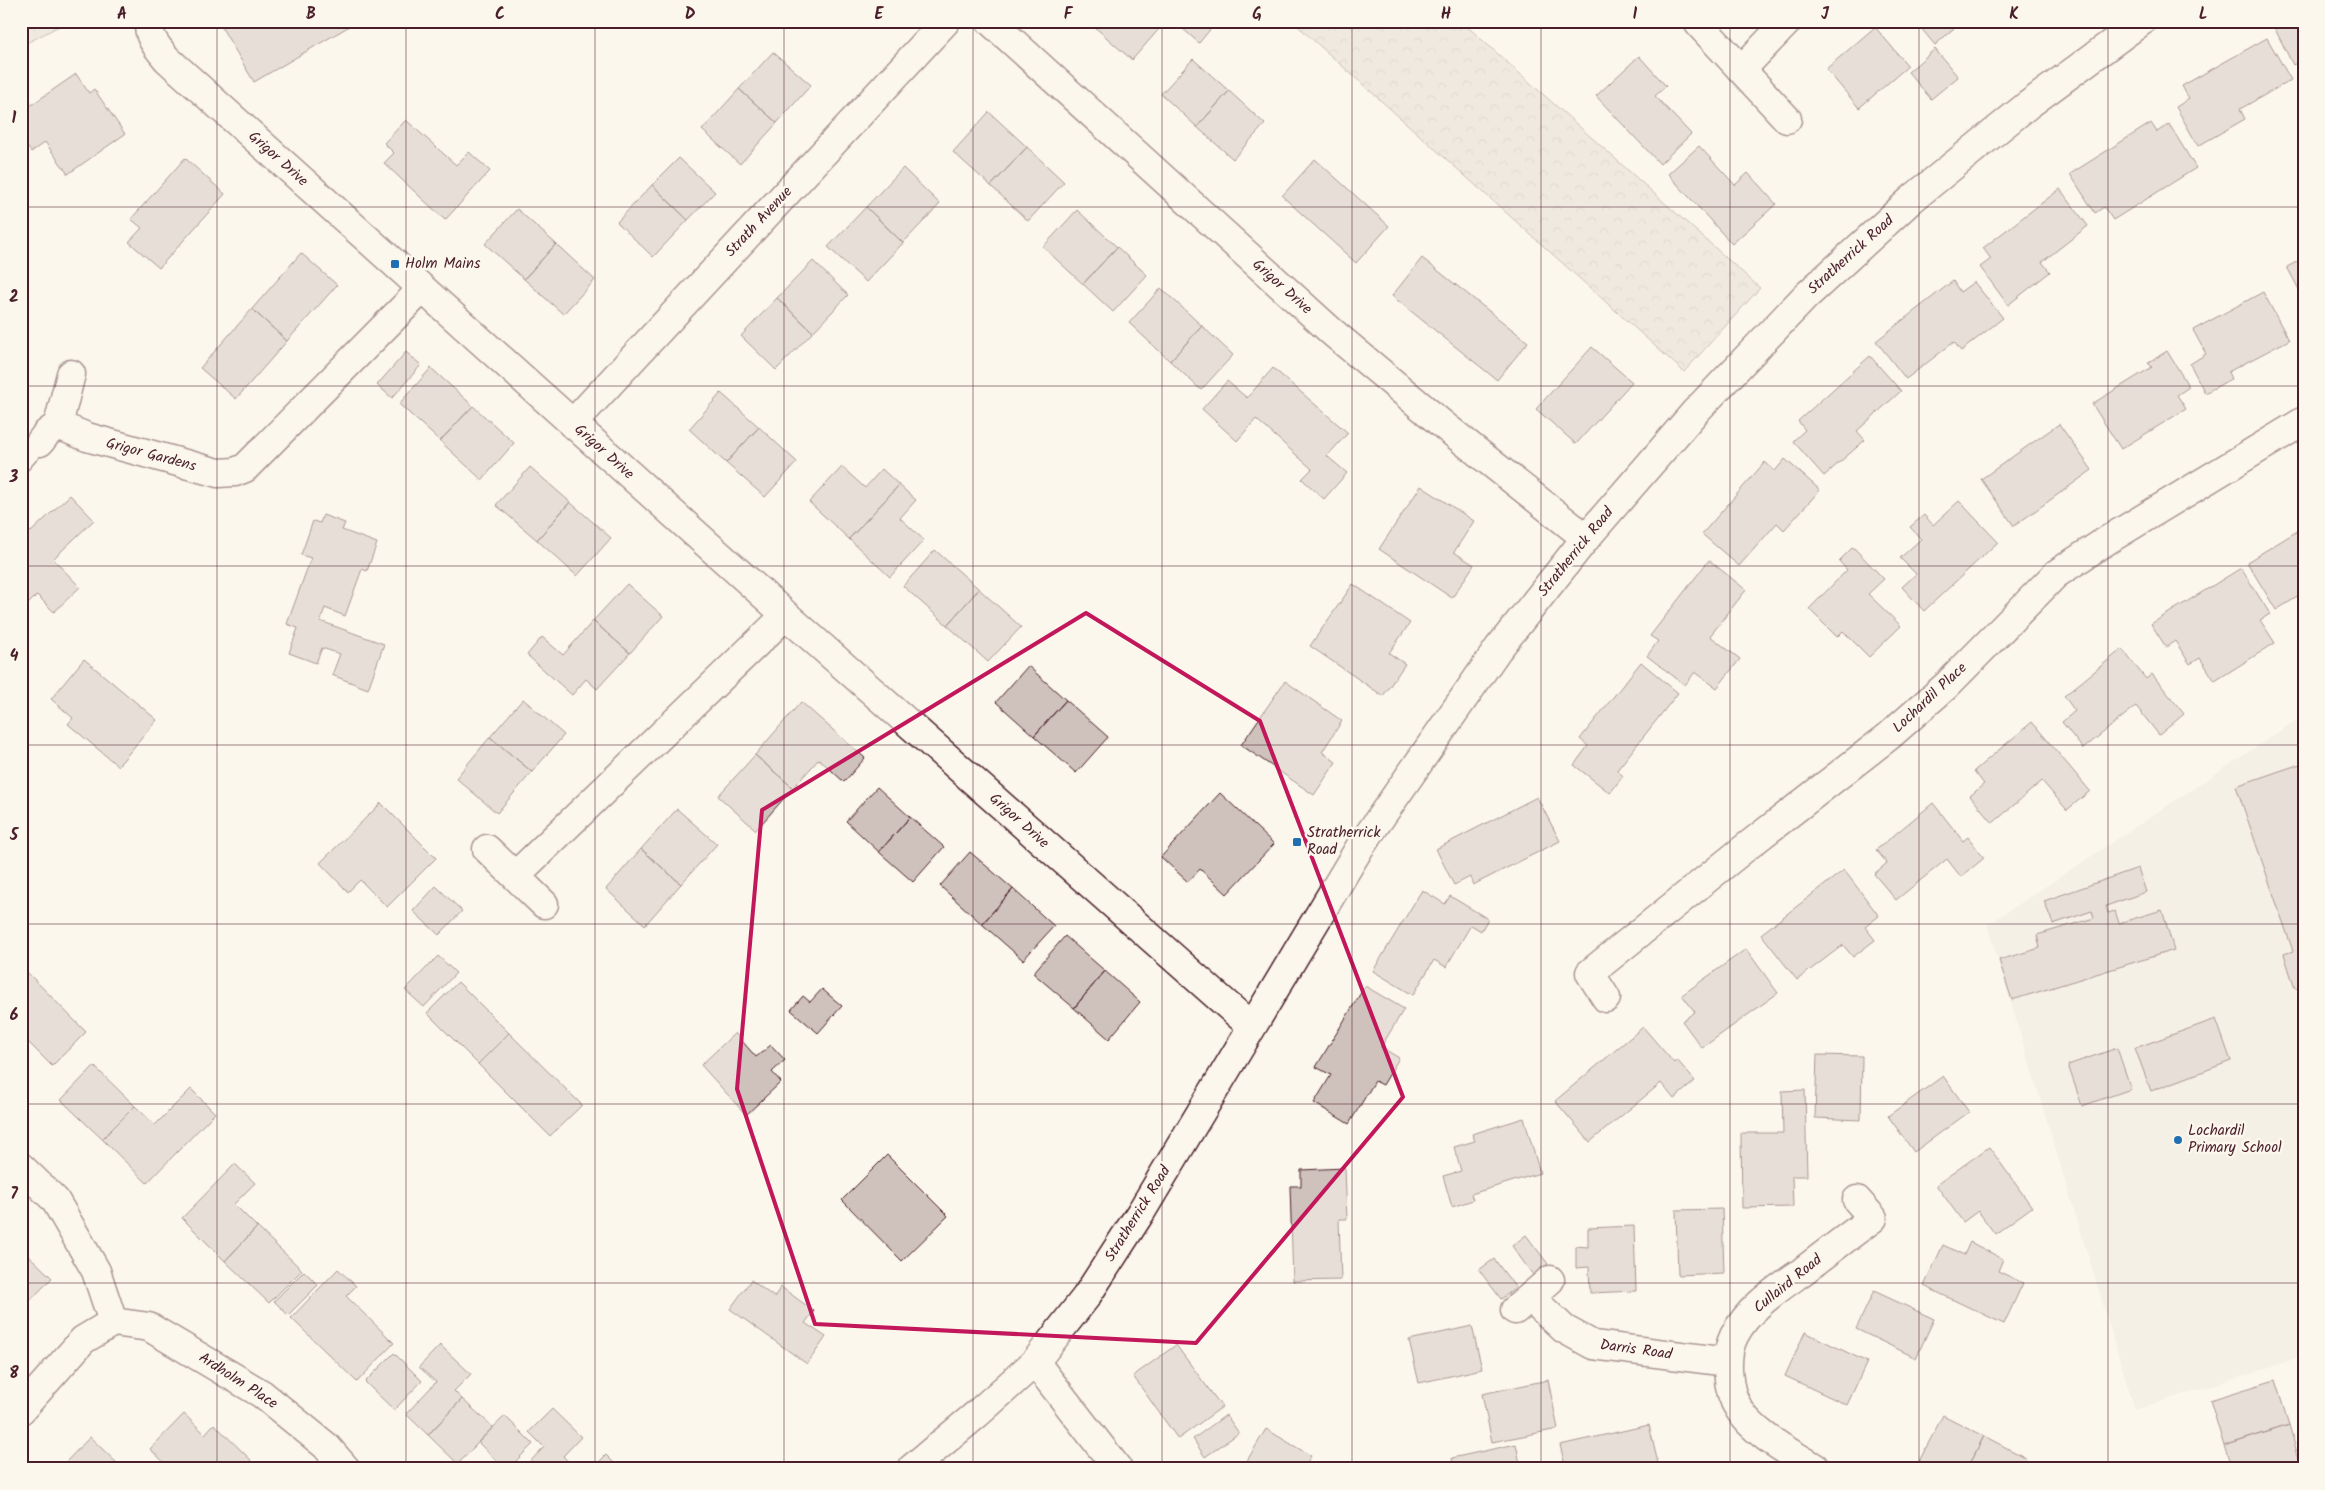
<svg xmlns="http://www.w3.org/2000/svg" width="2325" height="1490" font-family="Kalam,sans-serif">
	<defs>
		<pattern id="forest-crowns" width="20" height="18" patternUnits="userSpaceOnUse" patternTransform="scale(1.25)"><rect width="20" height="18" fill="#e2d7d0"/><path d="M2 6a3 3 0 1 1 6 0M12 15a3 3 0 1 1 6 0" fill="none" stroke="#c3b8b3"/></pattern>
	</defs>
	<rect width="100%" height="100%" fill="#fbf7ec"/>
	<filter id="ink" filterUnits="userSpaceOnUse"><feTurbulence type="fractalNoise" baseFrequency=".02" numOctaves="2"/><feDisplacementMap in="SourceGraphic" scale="10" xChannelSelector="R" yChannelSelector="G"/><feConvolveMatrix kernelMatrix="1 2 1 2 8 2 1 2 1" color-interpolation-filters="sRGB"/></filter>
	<g filter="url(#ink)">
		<!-- built -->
		<path fill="#eee7de" d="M2304,715V1356L2135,1410L1987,925Z"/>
		<!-- forest -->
		<path fill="url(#forest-crowns)" stroke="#967b7e" d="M21,21H69L21,46Z
			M1292,21H1461L1760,288L1684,372Z"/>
		<!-- building -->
		<path fill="#cfc2bc" stroke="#4a1f2b" d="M234,21H344L348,27L254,82L222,28Z
			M1088,21H1166L1132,60Z
			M1174,21H1217L1199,43Z
			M1915,21H1962L1935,45Z
			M2271,21H2304V59L2293,65Z
			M1875,27L1908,66L1859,108L1826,69Z
			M2267,38L2291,80L2240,109L2245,119L2198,146L2176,107L2189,99L2182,86Z
			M1935,49L1958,77L1931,99L1908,72Z
			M773,52L811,85L777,123L739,89Z
			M1639,56L1666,86L1655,96L1691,134L1660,164L1596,96Z
			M1193,59L1229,91L1197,127L1161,94Z
			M76,74L89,93L94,89L125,134L68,174L45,142L31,152L21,138V112Z
			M739,89L777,123L740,164L702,130Z
			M1229,91L1265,124L1233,159L1197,127Z
			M989,112L1027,147L991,186L953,152Z
			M406,120L456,165L469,152L490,171L445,220L384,163L394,153L384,143Z
			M2151,123L2157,132L2169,124L2196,168L2113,220L2104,207L2095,213L2070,174Z
			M1699,146L1735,185L1748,173L1776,204L1732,244L1668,174Z
			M1027,147L1064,182L1028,221L991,186Z
			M185,158L225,194L159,268L129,242L142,228L131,219Z
			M679,158L715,192L688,220L652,185Z
			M1315,159L1389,226L1356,263L1282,196Z
			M903,168L940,204L903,243L866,207Z
			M652,185L688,220L653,257L617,222Z
			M2060,189L2088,226L2042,262L2050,272L2008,305L1980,267L1991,259L1983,248Z
			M866,207L903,243L866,282L828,247Z
			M517,209L556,244L524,279L485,244Z
			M1077,210L1117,247L1083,284L1043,247Z
			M556,244L595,280L563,314L524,279Z
			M1117,247L1147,275L1113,312L1083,284Z
			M301,253L337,285L287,341L252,309Z
			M1422,258L1528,342L1497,380L1392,296Z
			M2304,258V299L2287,267Z
			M813,261L848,295L813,332L777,298Z
			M1953,281L1960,292L1974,282L2003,318L1961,351L1954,342L1906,379L1876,341Z
			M1161,288L1202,326L1170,361L1129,323Z
			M2263,292L2289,340L2228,372L2231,379L2205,393L2190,364L2206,354L2193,330Z
			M777,298L813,332L776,370L741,336Z
			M252,309L287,341L236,399L200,368Z
			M1202,326L1233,355L1201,390L1170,361Z
			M1592,347L1632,382L1576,444L1536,409Z
			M2167,351L2189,387L2177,395L2186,409L2121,449L2092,404L2152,367L2148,363Z
			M406,352L421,365L392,398L377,385Z
			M1870,356L1901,391L1857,431L1865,440L1824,476L1793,441L1805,430L1798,421Z
			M431,368L473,406L440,441L399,404Z
			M1273,368L1348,433L1327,456L1347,473L1324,499L1302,479L1312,469L1256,419L1237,441L1202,409L1227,381L1247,398Z
			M721,393L759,427L726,463L689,429Z
			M473,406L514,443L482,480L440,441Z
			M2059,424L2092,470L2014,526L1981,479Z
			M759,427L797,462L765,497L726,463Z
			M1785,459L1820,490L1784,530L1777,523L1739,566L1702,534L1765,462L1775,471Z
			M530,467L570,502L537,540L496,505Z
			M842,467L865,488L882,469L899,485L849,539L809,502Z
			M899,485L916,500L900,518L924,540L890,577L849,539Z
			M1421,486L1474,521L1454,552L1474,565L1452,598L1379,549Z
			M70,495L94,520L53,559L80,587L54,612L37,595L22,610L21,522L31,532Z
			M1959,501L1998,542L1924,611L1902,587L1916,574L1900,558L1921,539L1910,527L1924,515L1933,525Z
			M570,502L611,538L577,576L537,540Z
			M323,515L345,523L342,530L377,543L367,571L362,569L345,616L325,608L320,621L384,644L368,689L332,675L340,654L322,648L316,663L289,653L298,628L287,624L311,558L301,555L313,521L320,523Z
			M2304,527V593L2276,610L2247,562Z
			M1853,547L1884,579L1868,594L1901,626L1869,657L1843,631L1837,637L1809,609L1847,570L1839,561Z
			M935,550L979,589L947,625L903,586Z
			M1709,560L1746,590L1710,636L1740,659L1717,688L1695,672L1685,685L1647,656L1658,641L1650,636Z
			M2241,568L2270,614L2260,620L2275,643L2215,681L2200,658L2190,664L2175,641L2166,647L2151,624Z
			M627,584L663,616L630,653L593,621Z
			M1353,584L1410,623L1389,653L1405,664L1383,696L1310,646Z
			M979,589L1021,627L988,662L947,625Z
			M593,621L630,653L597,689L586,679L572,695L527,655L542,637L563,655Z
			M2122,649L2146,679L2152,674L2184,714L2159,735L2136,706L2083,749L2062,722L2075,711L2064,696Z
			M84,659L157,720L118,766L68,724L73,718L51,699Z
			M1641,662L1678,693L1617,770L1623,776L1610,793L1574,765L1588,746L1580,739Z
			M1028,666L1066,700L1034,736L996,702Z
			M1285,681L1342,721L1322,752L1336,762L1314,795L1241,745Z
			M523,699L564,735L532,772L490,737Z
			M1066,700L1108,737L1076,773L1034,736Z
			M801,702L865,758L844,782L819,759L793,788L755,755Z
			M2032,722L2090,791L2067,810L2042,781L1993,823L1970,796L1984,784L1974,771Z
			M490,737L532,772L497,813L456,778Z
			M755,755L793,788L756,830L718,796Z
			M2303,763L2304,986L2295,989L2284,954L2293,951L2236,786Z
			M877,787L910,817L879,852L846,821Z
			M1220,793L1274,844L1227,894L1200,869L1188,882L1161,857Z
			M1537,797L1560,841L1473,885L1470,877L1454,885L1436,849Z
			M381,803L436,858L387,907L360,880L348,892L320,863Z
			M1933,803L1963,841L1968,837L1984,858L1961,877L1947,859L1896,900L1874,874L1887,863L1876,850Z
			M677,809L717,844L681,884L641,849Z
			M910,817L944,847L913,882L879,852Z
			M641,849L681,884L645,925L606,889Z
			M970,852L1013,889L982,924L940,886Z
			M2138,868L2146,892L2106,906L2108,913L2115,911L2119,923L2162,910L2174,950L2012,1000L1999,960L2040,948L2037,935L2094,918L2092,911L2053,924L2044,901Z
			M1844,870L1879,916L1865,927L1875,940L1853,957L1843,945L1797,980L1761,934Z
			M436,886L462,911L439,935L413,911Z
			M1013,889L1054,926L1023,960L982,924Z
			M1422,890L1445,904L1450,896L1488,919L1481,931L1471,925L1446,967L1434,960L1413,995L1373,971Z
			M1065,936L1105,971L1074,1008L1033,973Z
			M1746,949L1778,993L1702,1048L1682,1021L1695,1012L1682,995Z
			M438,956L456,973L424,1007L405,990Z
			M21,966L86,1032L52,1066L21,1035Z
			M1105,971L1140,1002L1109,1039L1074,1008Z
			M458,982L509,1033L478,1064L427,1013Z
			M1365,986L1404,1009L1381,1047L1399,1058L1383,1085L1375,1081L1349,1124L1314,1103L1331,1075L1316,1067Z
			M822,989L842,1006L818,1033L791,1010L803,996L810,1002Z
			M2216,1019L2231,1061L2151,1091L2135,1048Z
			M1643,1027L1674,1063L1677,1060L1695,1081L1674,1099L1661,1083L1590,1142L1555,1101Z
			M509,1033L582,1105L550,1136L478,1064Z
			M735,1033L756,1057L771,1045L785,1060L772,1072L781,1082L746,1115L701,1065Z
			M2117,1048L2131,1089L2082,1106L2068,1065Z
			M1817,1055L1862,1056L1861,1120L1815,1118Z
			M94,1066L135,1106L102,1139L61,1100Z
			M1943,1076L1969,1112L1914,1152L1888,1116Z
			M191,1089L215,1113L147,1183L102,1139L135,1106L155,1125Z
			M1805,1090L1807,1176H1792L1793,1207L1742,1208L1741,1133H1783L1782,1091Z
			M1524,1118L1540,1173L1471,1194L1473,1200L1452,1207L1443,1176L1461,1171L1454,1147L1475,1141L1472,1134Z
			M1989,1147L2032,1207L1995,1234L1978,1211L1963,1222L1936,1185Z
			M887,1155L948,1216L902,1261L842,1200Z
			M235,1164L255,1183L234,1204L257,1227L225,1261L182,1218Z
			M1345,1168L1347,1219H1339L1341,1280L1293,1281L1290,1186H1301V1170Z
			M1722,1209L1724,1273L1678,1275L1676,1210Z
			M1634,1226L1636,1291L1590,1293L1589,1267L1576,1268V1246L1588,1247V1228Z
			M257,1227L302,1270L269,1303L225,1261Z
			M1526,1235L1548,1264L1533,1275L1512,1246Z
			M1970,1242L2003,1259L1998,1271L2023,1283L2004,1324L1924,1286L1943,1245L1964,1255Z
			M21,1248L52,1278L21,1310Z
			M1494,1259L1516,1288L1501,1299L1479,1270Z
			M338,1269L356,1286L346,1296L394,1343L357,1382L291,1318Z
			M304,1271L318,1285L288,1315L274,1301Z
			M751,1280L774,1297L781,1287L814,1311L805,1323L826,1337L807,1364L730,1309Z
			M1874,1291L1934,1319L1916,1358L1856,1329Z
			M1472,1326L1482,1369L1419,1383L1409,1340Z
			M1805,1332L1867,1362L1847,1405L1785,1376Z
			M440,1345L471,1374L454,1391L462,1399L428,1435L406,1414L436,1382L419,1367Z
			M1176,1345L1222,1407L1178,1439L1133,1376Z
			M394,1353L422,1381L394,1410L365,1382Z
			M1548,1380L1558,1429L1492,1442L1482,1394Z
			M2275,1380L2289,1425L2224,1446L2210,1400Z
			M462,1399L493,1427L458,1464L428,1435Z
			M552,1409L581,1437L563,1456L573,1467L572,1469H523L544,1447L529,1432Z
			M184,1414L205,1434L214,1424L251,1460L243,1469H171L150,1449Z
			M1226,1415L1239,1433L1205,1457L1193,1439Z
			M1943,1415L1984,1436L1967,1469H1915Z
			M505,1416L533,1444L508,1469H504L478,1442Z
			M1649,1425L1659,1468L1566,1469L1560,1445Z
			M2289,1425L2302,1469H2232L2224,1446Z
			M1266,1429L1311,1456L1303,1469H1242Z
			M1984,1436L2026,1458L2020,1469H1967Z
			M90,1437L123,1469H59Z
			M1516,1444L1521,1469H1454L1452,1458Z
			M606,1455L620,1469H592Z
			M1035,1461L1041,1469H1024Z"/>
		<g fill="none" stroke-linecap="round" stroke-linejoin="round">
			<!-- service casing -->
			<g stroke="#4a1f2b" stroke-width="21">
				<path id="service" d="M21,463L40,442"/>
			</g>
			<!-- minor casing -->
			<g stroke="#4a1f2b" stroke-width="31">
				<path id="minor" d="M150,21C146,36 159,49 167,59L786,615L1251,1026
					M990,21L1332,332L1442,424L1586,538
					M1699,24L1787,119
					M1741,70L1788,21
					M572,424L946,21
					M58,425L71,374
					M40,442L47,433L58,425L87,437L218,473L235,472L245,468L422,289
					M487,849L544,904
					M515,876L786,615
					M1606,998L1590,973L1745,848L1889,736L1947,685L2056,574L2106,541L2304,421
					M21,1167L55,1200L96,1271L113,1322
					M1530,1297L1564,1329L1593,1345L1728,1362
					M1515,1310L1550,1280
					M1035,1362L1118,1469
					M21,1410L83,1340L113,1322L149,1327L262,1394L326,1446L346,1469
					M1817,1469C1792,1453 1754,1435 1739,1409C1727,1391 1724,1356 1734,1336C1749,1307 1778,1289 1803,1271C1826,1253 1849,1236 1873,1218L1857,1200"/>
			</g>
			<!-- tertiary casing -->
			<g stroke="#4a1f2b" stroke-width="31">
				<path id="tertiary" d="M911,1469L977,1414L1035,1362L1086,1297L1141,1212L1360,847L1498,649L1586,538L1695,412L1805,297L1912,199L2028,105L2142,21"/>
			</g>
			<!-- service -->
			<use href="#service" stroke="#fbf7ec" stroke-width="18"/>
			<!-- minor -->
			<use href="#minor" stroke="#fbf7ec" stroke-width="28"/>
			<!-- tertiary -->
			<use href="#tertiary" stroke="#fbf7ec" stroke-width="28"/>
		</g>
	</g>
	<!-- marked area -->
	<path d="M0 0H2325V1490H0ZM1086,613L1260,721L1403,1097L1196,1343L815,1324L737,1089L762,810Z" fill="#fbf7ec" fill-opacity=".55" fill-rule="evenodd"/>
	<path fill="none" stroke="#c2185b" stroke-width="4" stroke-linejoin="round" d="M1086,613L1260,721L1403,1097L1196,1343L815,1324L737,1089L762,810Z"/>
	<!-- grid -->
	<path fill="none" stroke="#4a1f2b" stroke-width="1" stroke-opacity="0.55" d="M217,21V1469M406,21V1469M595,21V1469M784,21V1469M973,21V1469M1162,21V1469M1352,21V1469M1541,21V1469M1730,21V1469M1919,21V1469M2108,21V1469M21,207H2304M21,386H2304M21,566H2304M21,745H2304M21,924H2304M21,1104H2304M21,1283H2304"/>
	<!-- markers -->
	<g fill="#1f6fb2" stroke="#fbf7ec" stroke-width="2">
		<rect x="390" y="259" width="10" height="10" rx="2.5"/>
		<rect x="1292" y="837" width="10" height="10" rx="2.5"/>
		<circle cx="2178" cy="1140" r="5"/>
	</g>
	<g text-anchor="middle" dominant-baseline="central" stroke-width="5" stroke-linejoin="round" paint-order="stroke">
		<!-- street labels -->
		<g font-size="15" fill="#4a1f2b" stroke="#fbf7ec">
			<text transform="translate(278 159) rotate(42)">Grigor Drive</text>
			<text transform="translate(759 222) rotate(-47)">Strath Avenue</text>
			<text transform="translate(1851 255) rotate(-42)">Stratherrick Road</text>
			<text transform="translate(1282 287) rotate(42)">Grigor Drive</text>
			<text transform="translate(604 452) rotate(42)">Grigor Drive</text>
			<text transform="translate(151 455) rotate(15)">Grigor Gardens</text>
			<text transform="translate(1576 552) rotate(-51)">Stratherrick Road</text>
			<text transform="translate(1930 698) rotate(-43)">Lochardil Place</text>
			<text transform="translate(1019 821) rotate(42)">Grigor Drive</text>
			<text transform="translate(1138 1214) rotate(-58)">Stratherrick Road</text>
			<text transform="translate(1788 1284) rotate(-39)">Cullaird Road</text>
			<text transform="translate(1636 1350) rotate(8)">Darris Road</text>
			<text transform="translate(238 1381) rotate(33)">Ardholm Place</text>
		</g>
		<!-- poi labels -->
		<g font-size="15" fill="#4a1f2b" stroke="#fbf7ec" text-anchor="start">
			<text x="405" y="264">Holm Mains</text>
			<text x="1307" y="833">Stratherrick<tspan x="1307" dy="17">Road</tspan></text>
			<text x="2188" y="1131">Lochardil<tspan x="2188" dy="17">Primary School</tspan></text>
		</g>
	</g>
	<!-- margin -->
	<rect width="2325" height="1490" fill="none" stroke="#fbf7ec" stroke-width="55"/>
	<rect x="28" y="28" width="2270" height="1434" fill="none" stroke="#4a1f2b" stroke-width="2"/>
	<g font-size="16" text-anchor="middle" font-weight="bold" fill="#4a1f2b">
		<text x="122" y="19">A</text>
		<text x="311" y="19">B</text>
		<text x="500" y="19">C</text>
		<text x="690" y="19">D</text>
		<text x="879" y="19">E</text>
		<text x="1068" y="19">F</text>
		<text x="1257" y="19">G</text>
		<text x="1446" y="19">H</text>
		<text x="1635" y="19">I</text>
		<text x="1825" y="19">J</text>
		<text x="2014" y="19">K</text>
		<text x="2203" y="19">L</text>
		<text x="14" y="123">1</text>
		<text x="14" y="302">2</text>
		<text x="14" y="482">3</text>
		<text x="14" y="661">4</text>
		<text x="14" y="840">5</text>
		<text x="14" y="1020">6</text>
		<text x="14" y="1199">7</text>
		<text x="14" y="1378">8</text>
	</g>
</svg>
